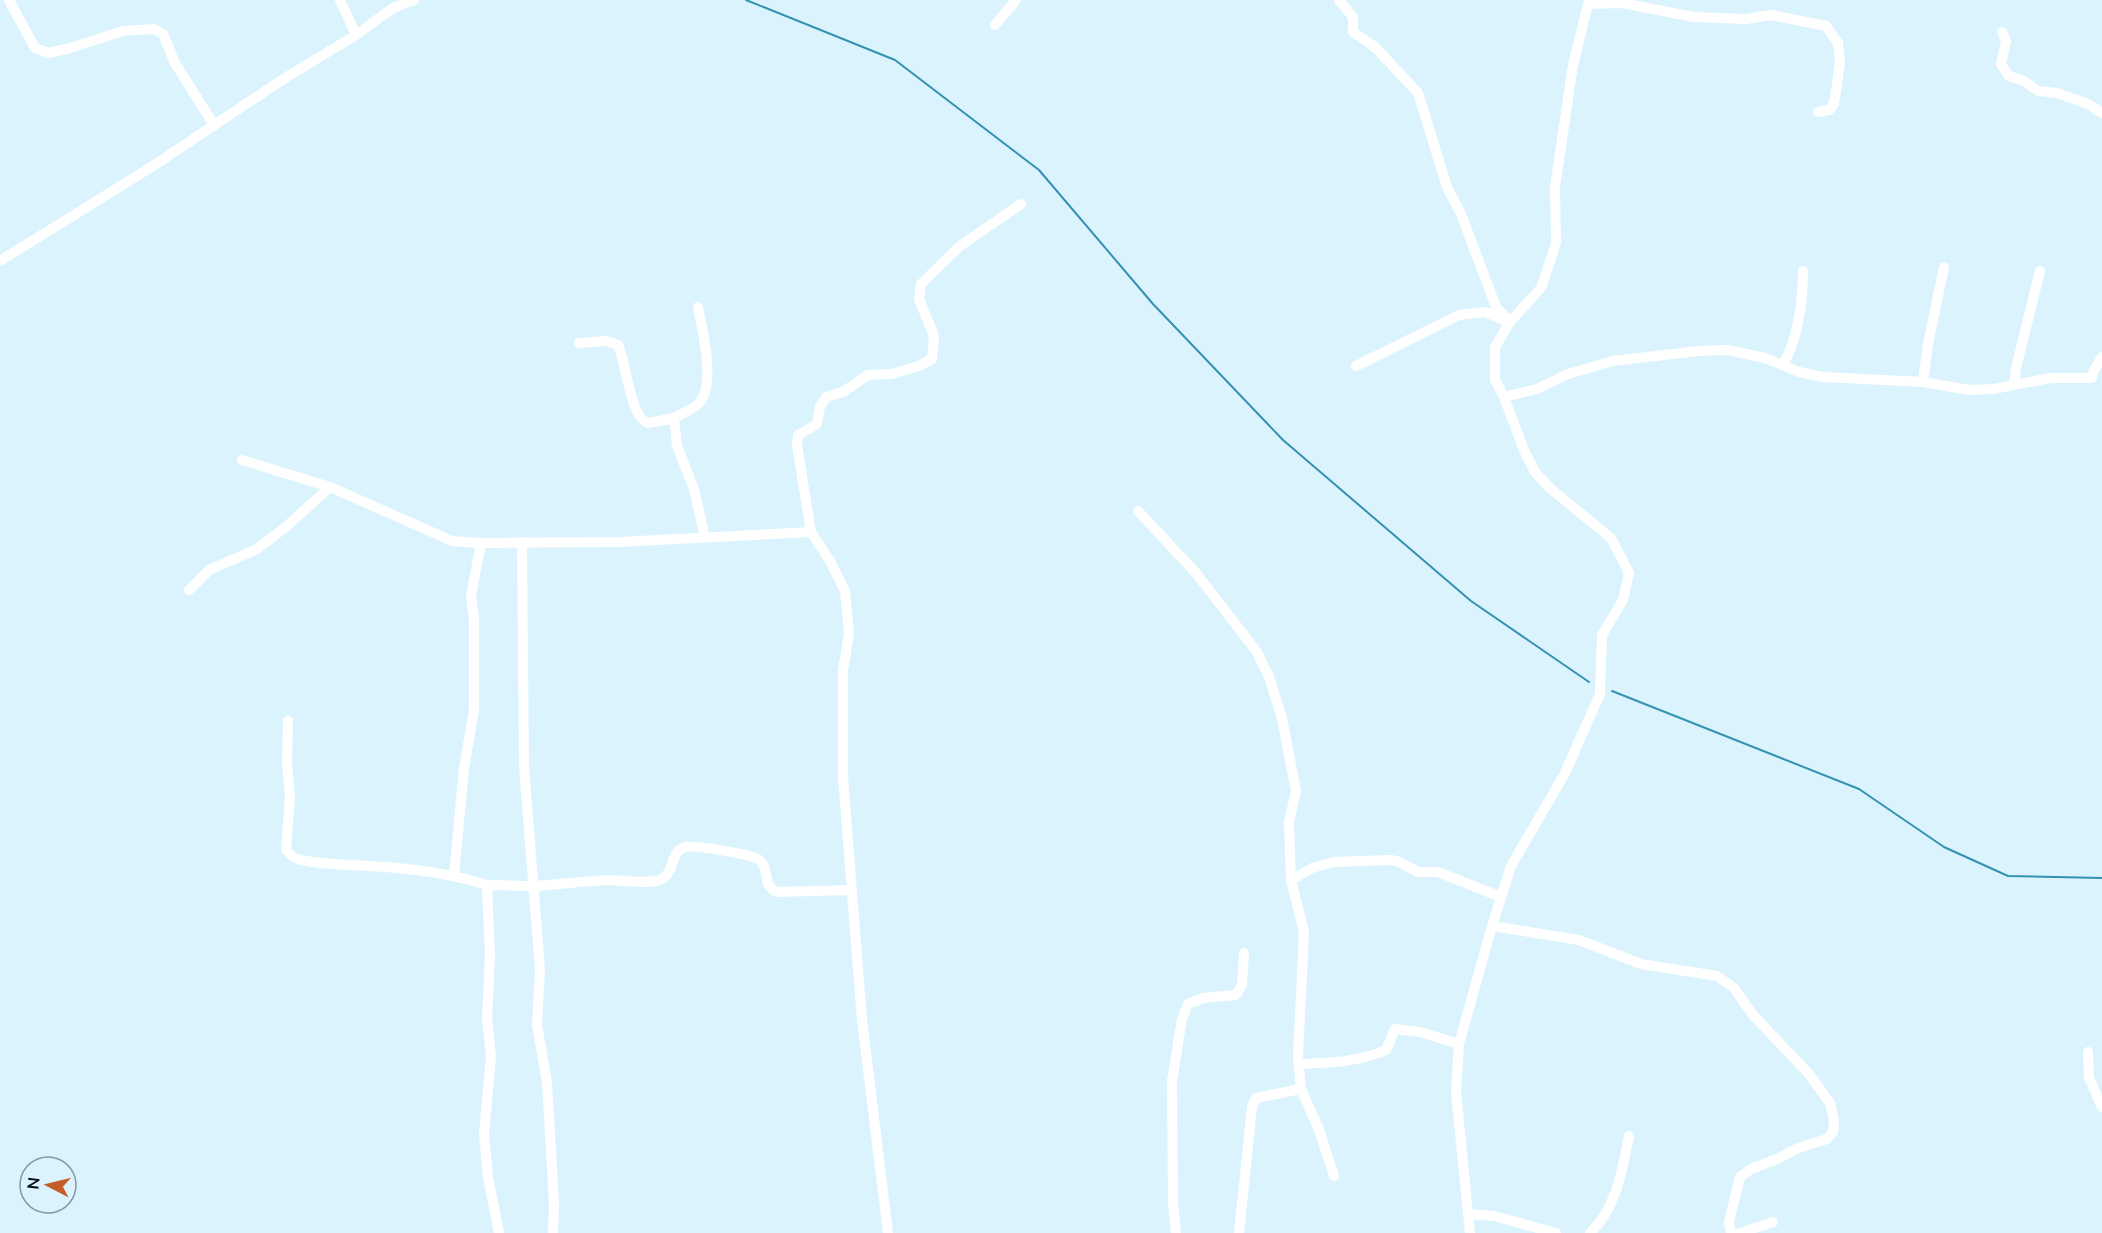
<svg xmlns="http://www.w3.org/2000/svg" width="2102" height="1233" font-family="Mulish,sans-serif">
	<rect width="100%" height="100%" fill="#dbf3fd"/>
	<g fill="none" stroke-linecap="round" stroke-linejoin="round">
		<!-- stream -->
		<path stroke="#3392b3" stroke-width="2" d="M746,0L895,60L1039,170L1153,304L1283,440L1471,601L1589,682
			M1612,691L1859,789L1944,847L2008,876L2102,878"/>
		<!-- minor -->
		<path stroke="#fff" stroke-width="10" d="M9,0L35,48L48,53L67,49L123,31L154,29L163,34L175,63L214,125
			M340,0L356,35
			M1339,0L1353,17V32L1375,47L1418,93L1447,187L1461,214L1496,307L1510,322
			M1588,4L1622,3L1694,17L1746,19L1771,15L1826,26L1838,43L1840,63L1834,104L1829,110L1818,112
			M995,25L1016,0
			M2002,32L2006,41L2001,64L2009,76L2024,81L2038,91L2057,93L2088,104L2102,113
			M0,261L153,166L285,78L356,35L393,8L414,0
			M698,307C702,330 717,386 698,404C692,410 681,414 674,418L677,446L694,489L705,538
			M579,343L606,341L618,345C626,361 630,418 648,423L674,418
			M1782,365C1798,342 1803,299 1803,271
			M1356,366L1459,315L1485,312L1507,321
			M1923,382L1928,344L1944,267
			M2014,385L2016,368L2040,271
			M1504,397L1537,389L1568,374L1613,361L1698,351L1727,350L1765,358L1799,372L1823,377L1923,382L1969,390L1993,389L2051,378H2092L2093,372L2102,357
			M242,460L330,487L452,541L479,543L619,542L811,532L830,561L845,591L849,634L843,670V777L862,1020L888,1233
			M1138,511L1196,573L1257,652L1269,677L1282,718L1296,791L1289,822L1291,880L1304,932L1298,1056L1301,1089L1319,1130L1334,1176
			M811,532L797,445L798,435L817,424L820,407L826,397L843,392L868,375L892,374L919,366L932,359L934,336L919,299L921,284L960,246L1021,204
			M522,542L524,767L540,969L537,1025L547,1082L554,1204L553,1233
			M189,590L209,570L257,549L287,526L330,487
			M288,721L287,764L290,796L286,850C290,855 294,859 301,860C323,865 347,864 369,866C410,868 449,873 487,885L490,956L487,1018L491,1057L484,1134L488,1177L499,1233
			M454,875L464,768L474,710V618L471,596L481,543
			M1291,880L1312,868L1334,862L1390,860L1397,861L1418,872H1438L1501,897
			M487,885C503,885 518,886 533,886C558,885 582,881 607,880C620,880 651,885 662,879C675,872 670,851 685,847C695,845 749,854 758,859C771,868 761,886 777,892L852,890
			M1492,926L1579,940L1641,964L1717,976L1734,988L1753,1015L1809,1074L1830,1103L1834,1120L1833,1132L1827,1139L1798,1148L1777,1159L1751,1169L1740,1177L1729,1222L1731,1233
			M2088,1052L2089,1078L2102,1107
			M1299,1064C1328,1063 1359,1062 1386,1050L1395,1029L1420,1032L1459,1044
			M1468,1214L1494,1216L1556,1233
			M1176,1233L1173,1203L1172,1081L1182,1019L1188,1004L1203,998L1236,995L1242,985L1244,953
			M1239,1233L1252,1107L1256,1098L1301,1089
			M1470,1233L1456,1092L1459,1044L1492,926L1511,866L1564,775L1600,694L1602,635L1623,600L1629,573L1611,538L1551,489L1535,472L1524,450L1504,397L1495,380V347L1510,322L1541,288L1556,243L1555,187L1573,65L1589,0
			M1590,1233C1617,1207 1622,1171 1629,1136
			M1740,1233L1773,1222"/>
	</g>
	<!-- north arrow -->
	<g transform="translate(48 1185) rotate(277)"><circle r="28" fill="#dbf3fd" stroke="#85979f" stroke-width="1.5"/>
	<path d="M0-4.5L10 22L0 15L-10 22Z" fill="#c45f2a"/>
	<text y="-9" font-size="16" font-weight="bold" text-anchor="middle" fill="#040d11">N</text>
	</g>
</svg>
